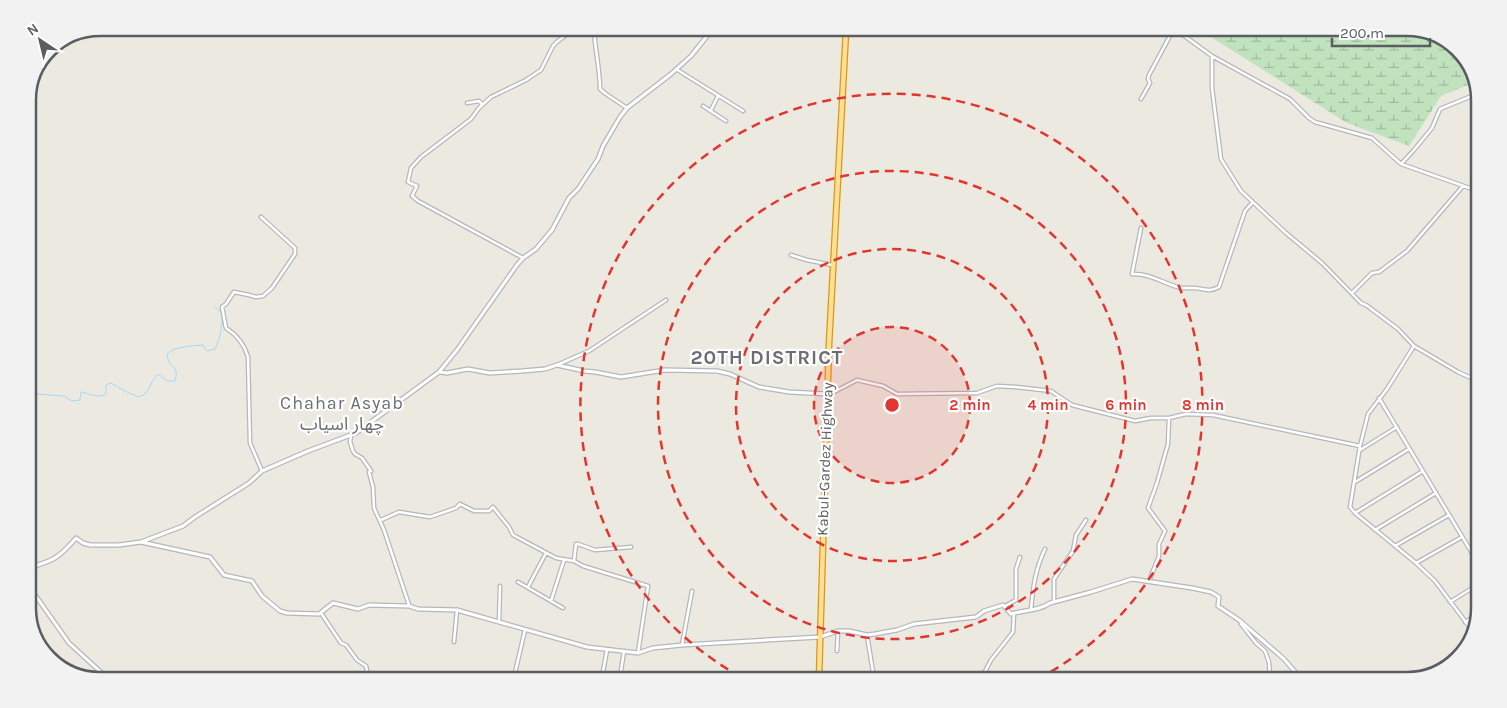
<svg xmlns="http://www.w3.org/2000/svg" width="1507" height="708" font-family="Karla,'Noto Sans Arabic',sans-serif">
	<defs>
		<pattern id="wetland-marsh" width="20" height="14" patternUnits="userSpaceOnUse" patternTransform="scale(1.25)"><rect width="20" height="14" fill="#c0e3be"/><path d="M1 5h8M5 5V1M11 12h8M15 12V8" fill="none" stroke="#9fbb9e"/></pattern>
	</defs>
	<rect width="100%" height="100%" fill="#ece9e1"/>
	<!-- wetland -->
	<path fill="url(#wetland-marsh)" d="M1203,32L1435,33L1467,59L1475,82L1441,96L1409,146L1347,123Z"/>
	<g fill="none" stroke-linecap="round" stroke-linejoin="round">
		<!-- stream -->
		<path stroke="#a1d9fc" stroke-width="1" d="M28,389L36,394L64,396L72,401L80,400L81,392C89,393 99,400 106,393V385L110,383C116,384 119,389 125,391C130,394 133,394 138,397C150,395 149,383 157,375H160C165,380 168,382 175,381C180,364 168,369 167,354C175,346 191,346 203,345L207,351L215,349C220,338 223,325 222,313L215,307"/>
		<!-- minor casing -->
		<g stroke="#b4b7bb" stroke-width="5">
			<path id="minor" d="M594,30C595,50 600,69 600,89L606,94L627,108
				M1179,32L1212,56L1290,99L1309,118L1315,122L1372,138L1401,164L1478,191
				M1212,56V88L1221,159L1241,191L1286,233L1322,263L1361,303L1366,305L1398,329L1414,346L1458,372L1476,380
				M676,69L743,111
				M1141,99L1150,83L1148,79L1149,75L1172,32
				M467,103L479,101L482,104L481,106
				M703,106L726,121
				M711,110L718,96
				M1401,164L1414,150L1432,128L1440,109L1479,93
				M261,217L295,248V254L272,288L263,296L256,297L249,295L234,292L226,304L222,307L226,328C237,335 244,343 248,357L250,443L262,471
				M1141,228L1132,274C1150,273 1164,284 1181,288C1185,288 1189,288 1193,288C1204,288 1208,293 1219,287L1245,211L1253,202
				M791,255L807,260L832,265
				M523,258L418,201L412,196L417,186L408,182L411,168L421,157L471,119L479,108L491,97L526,80L541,70L553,46L558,41L574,29
				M1352,293L1372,273L1379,272L1407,251L1463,186
				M1414,346L1387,389L1368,414L1360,446L1350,507L1355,513L1416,563L1435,581L1474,633
				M557,365L589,351L666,300
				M827,394L832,393L857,380L883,386L897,394L977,393L997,386L1016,387L1051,391L1072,405L1135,421L1151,418H1169L1186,414L1213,415L1360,446
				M1379,398L1475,558
				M351,435L350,442L353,451L355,454L362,458L371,471L369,472L373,487L374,508L384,530L409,605
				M1360,450L1397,427
				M1355,482L1409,449
				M1355,513L1423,471
				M381,520L399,512L430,517L456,508L460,504L474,511H489L493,507L509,527L513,535L556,558L574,561
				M1375,530L1436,493
				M1395,546L1449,515
				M631,547L595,550L578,544H576L574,561L583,566L648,586L638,653
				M1416,563L1462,537
				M1149,581L1159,556V544L1165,531L1148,508L1157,483L1168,444L1169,418
				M518,582L563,608
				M528,587L546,553
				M551,601L564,560
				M1054,602V579L1073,551L1076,535L1086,520
				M1450,602L1474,587
				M1005,606L1016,600V569L1020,557
				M1031,610C1033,587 1035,570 1045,549
				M321,613L341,643L346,645L357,660L366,666L368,676
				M499,622L500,586
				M1465,622L1474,617
				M1241,624L1256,643L1265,651L1269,662L1270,680
				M867,635L874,678
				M454,642L457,610
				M682,645L692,591
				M837,651L838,631
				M514,677L525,630
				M602,677L607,650
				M620,677L624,651
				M981,679L991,660L1013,632L1014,613"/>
		</g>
		<!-- tertiary casing -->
		<g stroke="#b4b7bb" stroke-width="5.5">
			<path id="tertiary" d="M440,372L447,373L468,369L490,373L522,371L545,369L557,365L584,371L595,372L621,377L665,370L717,371L730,374L759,387L789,392L827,394
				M141,542L210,557L224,575L252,581L262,596L280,611L287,613L319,614L333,603L358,609L369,605L409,606L418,609L457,610L587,647L638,653L653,648L682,645L820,637L838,631H849L867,635L875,634L897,630L914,624L976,617L984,611L1003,605L1011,614C1024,610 1039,611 1050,603L1091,592L1132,579L1192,588L1211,592L1219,597L1218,606L1239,620L1284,659L1302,680
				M28,568C53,561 59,558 76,538L83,543L90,545H119L141,542L183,526L195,517L249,483L262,471L308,451L356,433L439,372L457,350L517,265L523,258L536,249L552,230L569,198L578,189L598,159L603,146L620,117L627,108L671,74L691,56L712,30
				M28,585L69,643L104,675"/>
		</g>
		<!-- trunk casing -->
		<g stroke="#e59508" stroke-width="7">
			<path id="trunk" d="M819,678L829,344L846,31"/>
		</g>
		<!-- minor -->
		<use href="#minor" stroke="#fff" stroke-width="2.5"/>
		<!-- tertiary -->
		<use href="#tertiary" stroke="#fff" stroke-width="3"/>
		<!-- trunk -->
		<use href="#trunk" stroke="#fae098" stroke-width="4.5"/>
	</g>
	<!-- distance rings -->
	<circle cx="892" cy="405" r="78" fill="#e33530" fill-opacity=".12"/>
	<g fill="none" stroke="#e33530" stroke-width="2.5" stroke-dasharray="9 6">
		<circle cx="892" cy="405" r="78"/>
		<circle cx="892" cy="405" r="156"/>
		<circle cx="892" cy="405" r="234"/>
		<path d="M741 677A311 311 0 1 1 1040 678"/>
	</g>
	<g text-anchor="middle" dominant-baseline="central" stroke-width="4.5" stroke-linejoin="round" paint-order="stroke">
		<!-- street labels -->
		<g font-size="15" fill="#5a5d61" stroke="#fff">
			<text transform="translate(825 459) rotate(-88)">Kabul-Gardez Highway</text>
		</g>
		<!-- quarter labels -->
		<g font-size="18" letter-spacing="1" fill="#6b6f73" stroke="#fff">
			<text x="342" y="403">Chahar Asyab<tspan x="342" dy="21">چهار اسیاب</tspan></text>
		</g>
		<!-- district labels -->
		<g font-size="20" font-weight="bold" letter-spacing="1" fill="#6b6f73" stroke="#fff">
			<text x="767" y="357">20TH DISTRICT</text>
		</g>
	</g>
	<!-- crop -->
	<path d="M0 0H1507V708H0ZM100 36H1407A64 64 0 0 1 1471 100V608A64 64 0 0 1 1407 672H100A64 64 0 0 1 36 608V100A64 64 0 0 1 100 36Z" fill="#f2f2f2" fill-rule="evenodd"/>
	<path fill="none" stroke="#5a5d61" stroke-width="2.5" d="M100 36H1407A64 64 0 0 1 1471 100V608A64 64 0 0 1 1407 672H100A64 64 0 0 1 36 608V100A64 64 0 0 1 100 36Z"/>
	<circle cx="892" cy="405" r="8" fill="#e33530" stroke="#fff" stroke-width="2.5"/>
	<g font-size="15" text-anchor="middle" font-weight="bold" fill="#e33530" stroke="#fff" stroke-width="4.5" stroke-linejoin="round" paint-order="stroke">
		<text x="970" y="410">2 min</text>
		<text x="1048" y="410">4 min</text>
		<text x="1126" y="410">6 min</text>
		<text x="1203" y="410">8 min</text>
	</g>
	<!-- north arrow -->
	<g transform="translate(40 40) rotate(325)" stroke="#ffffff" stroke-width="4" paint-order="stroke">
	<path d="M0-4L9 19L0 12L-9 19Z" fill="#5a5d61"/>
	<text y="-8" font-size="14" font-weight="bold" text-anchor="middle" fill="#5a5d61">N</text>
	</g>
	<!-- scale -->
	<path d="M1332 38v8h98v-8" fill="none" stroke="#5a5d61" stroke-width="2.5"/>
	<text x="1340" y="38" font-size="15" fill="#5a5d61" stroke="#ffffff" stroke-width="4" paint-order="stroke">200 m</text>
</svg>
